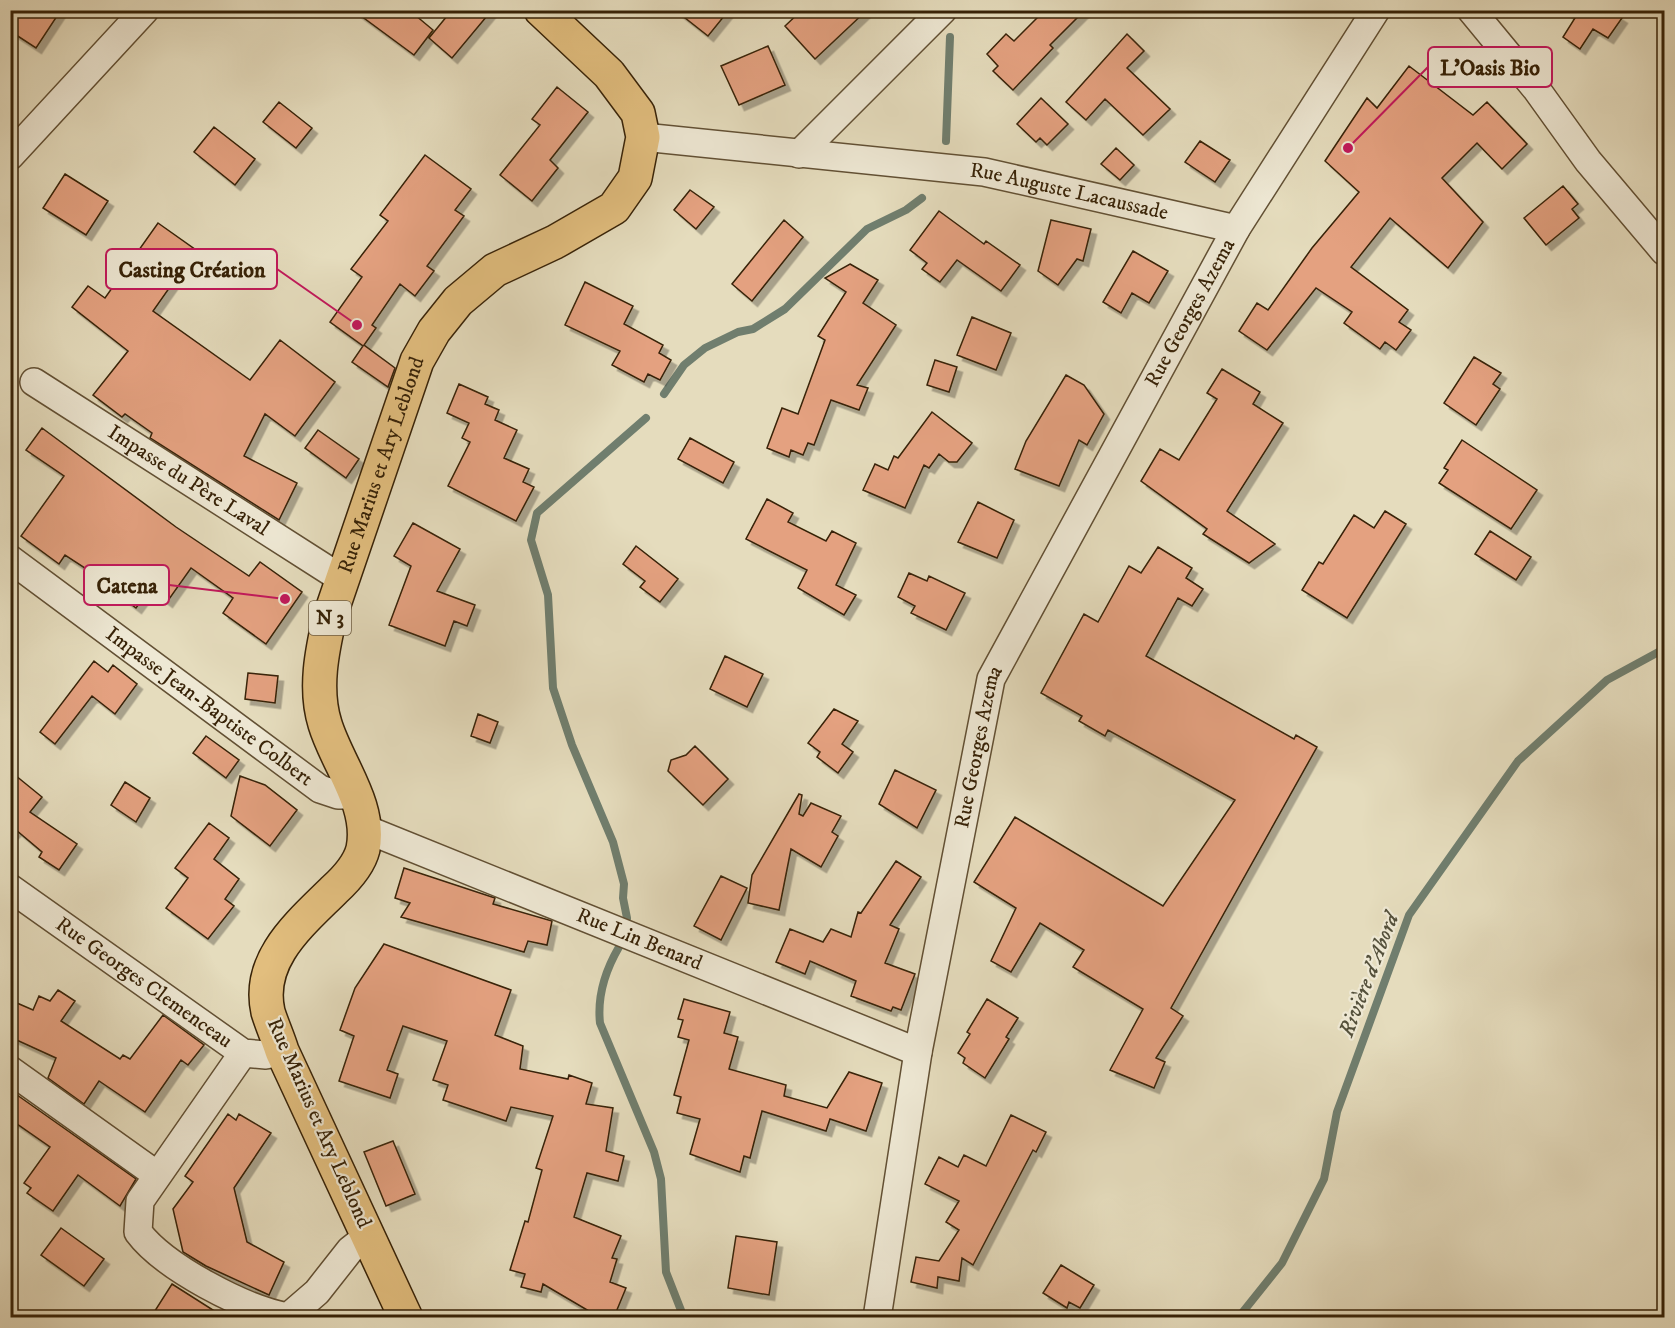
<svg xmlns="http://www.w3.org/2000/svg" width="1675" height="1328" font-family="'IM FELL DW Pica',serif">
	<defs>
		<filter id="shadow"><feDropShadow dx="5.5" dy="5.5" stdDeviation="0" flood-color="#0004"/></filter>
	</defs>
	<rect width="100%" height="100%" fill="#e5dcbd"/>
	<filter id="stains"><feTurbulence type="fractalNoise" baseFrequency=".00333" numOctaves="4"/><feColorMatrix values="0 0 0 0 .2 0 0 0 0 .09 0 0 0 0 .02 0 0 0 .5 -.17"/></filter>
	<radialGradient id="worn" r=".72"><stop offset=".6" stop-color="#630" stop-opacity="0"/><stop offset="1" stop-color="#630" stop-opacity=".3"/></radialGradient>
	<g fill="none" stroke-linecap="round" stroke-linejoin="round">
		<!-- stream -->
		<path stroke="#707e6e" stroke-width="8" d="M946,141L950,37
			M664,394L684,365L705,348L738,332L753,329L785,309L867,229L906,210L922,198
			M627,918L623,898L624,884L613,842L572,745L553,688L548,595L531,540L537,513L646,418
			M619,947C605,971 597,995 600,1023L654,1152L661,1179L666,1272L684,1318
			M1238,1318L1282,1263L1324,1179L1337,1112L1409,915L1518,761L1607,680L1664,649"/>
	</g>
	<!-- building -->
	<path fill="#e4a180" stroke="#372207" stroke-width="1.5" filter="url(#shadow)" d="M10,10H61L36,48L10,31Z
		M353,10H409L433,30L414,55Z
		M452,10H492L452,58L429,38Z
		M675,10H729L708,36Z
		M802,10H867L815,59L785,26Z
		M1045,10H1085L1050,45L1053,48L1013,90L993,71L998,66L987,54L1006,34L1014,41Z
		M1563,10H1610L1622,18L1608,38L1593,29L1580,49L1563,37L1575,18Z
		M1127,34L1144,51L1127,68L1170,109L1143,135L1105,99L1086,120L1066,102Z
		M768,46L785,85L739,105L721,66Z
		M1409,66L1473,115L1487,102L1527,144L1502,169L1477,143L1442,178L1483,222L1448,268L1390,218L1351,267L1408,310L1399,322L1411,330L1396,350L1385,342L1380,349L1344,323L1352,312L1316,288L1267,350L1239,331L1257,303L1268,310L1312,248L1359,192L1325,161L1367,98L1377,108Z
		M557,87L588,112L550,160L558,168L532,201L500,175L540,125L532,119Z
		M1041,98L1068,124L1047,145L1040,138L1036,142L1017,124Z
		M279,102L312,128L296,148L263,122Z
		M214,127L255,159L235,185L194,152Z
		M1200,141L1230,160L1215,182L1185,162Z
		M1116,148L1134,165L1120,180L1101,164Z
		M425,155L471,189L455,210L464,216L427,266L434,271L415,296L400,284L372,325L376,328L364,345L395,368L388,387L352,362L363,346L330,322L362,277L351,269L388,221L380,215Z
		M65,174L108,201L86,235L43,208Z
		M1563,186L1578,204L1572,209L1579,218L1546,245L1524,218Z
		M690,190L714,207L696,229L674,210Z
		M939,211L984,244L986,241L1020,265L1001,291L957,260L940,282L922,269L927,263L910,250Z
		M784,220L803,237L752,301L732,284Z
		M1051,220L1091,229L1083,261L1077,259L1058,285L1038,271Z
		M158,223L196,250L153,311L250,380L280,340L335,382L295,436L265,414L244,456L297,483L279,520L150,438L152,433L125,414L122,417L93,395L128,351L72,307L88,286L105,298Z
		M1133,251L1168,271L1149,303L1132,293L1121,313L1103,302Z
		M850,264L878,280L863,303L896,325L857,385L868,388L859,410L831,400L814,445L808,443L803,455L791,450L789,457L767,448L782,408L798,414L825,340L818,336L846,292L825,278Z
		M585,282L633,306L624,324L663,345L659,353L671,360L660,380L648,374L644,382L612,365L620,351L565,325Z
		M972,317L1011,333L996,370L957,355Z
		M1474,357L1501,373L1493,384L1500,389L1476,425L1444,403Z
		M935,360L957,367L949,392L927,385Z
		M1222,369L1260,392L1253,404L1283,423L1227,511L1275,544L1249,563L1203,534L1207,529L1141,481L1160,449L1179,460L1217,399L1207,393Z
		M1066,375L1084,385L1104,414L1087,445L1079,440L1059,486L1015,469L1026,441Z
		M459,384L488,397L485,404L499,410L495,420L517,430L504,458L529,469L523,482L534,487L516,521L448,486L470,442L462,438L469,423L447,413Z
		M932,412L972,443L957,462H949L939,454L929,468L924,465L905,508L863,490L875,464L888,470L894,456L898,458Z
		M42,428L176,527L249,576L260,562L302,592L266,644L223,613L233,598L191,568L167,602L150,589L136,608L100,581L102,579L65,555L59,564L21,536L64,476L26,450Z
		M318,430L359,459L346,478L305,448Z
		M690,438L734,462L723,483L678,459Z
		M1462,440L1537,490L1511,529L1439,483L1448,470L1444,468Z
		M767,499L793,513L788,522L826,541L832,531L856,543L836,585L856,595L844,615L798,588L807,570L746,539Z
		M978,502L1014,520L997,558L958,542Z
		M1385,511L1406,524L1347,618L1302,590L1319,562L1323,564L1354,515L1374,528Z
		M413,523L460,549L437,591L475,605L467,626L454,621L445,646L389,625L411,566L394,556Z
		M1490,531L1531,557L1516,580L1475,554Z
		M636,546L678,579L660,602L640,587L645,581L623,564Z
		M1158,547L1192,568L1186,578L1203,589L1192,606L1178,598L1146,656L1294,739L1296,735L1317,747L1171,1008L1183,1016L1156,1058L1165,1062L1154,1088L1110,1070L1143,1009L1073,967L1084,950L1040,923L1011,972L991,961L1016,908L974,882L1015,817L1163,906L1235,800L1108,730L1105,736L1079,721L1082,716L1041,693L1084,614L1098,622L1129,566L1141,573Z
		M909,573L927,581L929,576L965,593L946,630L911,613L915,606L898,597Z
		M725,656L763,674L747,707L710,689Z
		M94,661L108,672L113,665L137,684L115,714L92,696L55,744L40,732Z
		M248,673L278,676L275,703L245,699Z
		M834,709L858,721L842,744L853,752L838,773L817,757L820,752L808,743Z
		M478,714L498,722L490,743L471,736Z
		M206,736L239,760L226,778L193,753Z
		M695,746L728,779L703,805L668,771L671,760L686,755Z
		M895,770L936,790L917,828L879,804Z
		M10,771L42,797L30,812L77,844L59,870L39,857L42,852L16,830L10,836Z
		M240,776L265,785L297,810L270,846L231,816Z
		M125,782L150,798L136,822L111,805Z
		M799,794L802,795L799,814L803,816L811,803L841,816L832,832L838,836L821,867L791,849L779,910L748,903L752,875Z
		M209,823L229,838L214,859L239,879L225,899L234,906L208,939L166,908L188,878L175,868Z
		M896,861L921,877L890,925L899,929L885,963L915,974L901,1010L893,1007L891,1011L851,996L856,981L810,961L805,974L776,962L790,929L823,942L831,929L851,937L858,912L861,913Z
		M404,868L495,898L493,904L552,921L547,945L528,941L524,952L401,917L410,903L395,898Z
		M721,876L747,888L721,940L694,926Z
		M384,944L511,990L495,1035L523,1046L520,1069L568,1079L569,1075L592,1083L586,1104L613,1108L606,1151L624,1156L618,1181L587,1173L574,1217L621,1236L612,1258L617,1259L610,1282L626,1288L614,1317H599L543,1284L541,1292L521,1287L525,1274L510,1270L525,1221L528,1222L542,1170L536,1168L553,1116L511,1107L506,1121L443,1100L448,1085L433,1080L447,1041L403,1026L387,1070L398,1074L390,1098L339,1081L354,1036L340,1030L355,988Z
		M58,990L75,1001L61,1021L120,1059L123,1055L130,1059L163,1015L204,1045L188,1065L181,1060L145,1112L99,1081L84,1104L48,1078L56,1058L10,1037V1000L33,1010L39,996L50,1001Z
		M684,999L730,1012L724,1033L738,1037L729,1069L786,1085L784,1096L827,1108L849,1072L882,1083L866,1131L830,1119L826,1131L762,1111L750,1158L744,1156L740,1172L690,1154L700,1119L677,1113L681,1097L674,1095L689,1040L678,1037L683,1020L678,1019Z
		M987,999L1018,1018L1006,1037L1009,1039L985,1078L963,1063L965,1058L958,1053L970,1034L967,1032Z
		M10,1090L136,1179L120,1206L78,1175L53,1211L27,1193L31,1188L24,1183L50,1147L10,1119Z
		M228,1114L236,1120L239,1114L271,1133L234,1188L247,1242L284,1262L269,1295L206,1266L183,1252L173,1209L193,1182L185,1176Z
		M1011,1115L1046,1132L1036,1152L1033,1150L973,1265L962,1258L959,1281L938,1277L937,1288L911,1282L916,1257L939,1261L959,1230L946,1222L959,1201L925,1184L939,1157L958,1167L964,1155L986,1166Z
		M393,1141L415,1194L386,1206L364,1152Z
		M61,1228L104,1259L84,1286L41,1255Z
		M736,1236L777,1242L769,1295L728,1288Z
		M1061,1265L1094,1285L1080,1308L1069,1302L1067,1308L1043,1293Z
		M172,1284L224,1317H151Z"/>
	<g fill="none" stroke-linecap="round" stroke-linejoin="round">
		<!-- street casing -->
		<g stroke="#625034" stroke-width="30">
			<g id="street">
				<path d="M1471,10L1537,90L1588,161L1664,251"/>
				<path id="s1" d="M643,137L984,172L1236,229L1376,10"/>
				<path d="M799,154L943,10"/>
				<path d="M10,156L145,10"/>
				<path id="s2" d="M34,382L342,579"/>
				<path id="s3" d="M10,559L320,789L338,795H355"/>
				<path id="s4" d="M363,828L918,1052"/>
				<path id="s5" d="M10,888L243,1053L266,1055L282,1051"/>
				<path d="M243,1053L140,1201L138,1232C164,1267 244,1309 288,1317L317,1292L350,1250L369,1235"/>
				<path d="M10,1070L157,1175"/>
				<path id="s6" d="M877,1318L918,1052L991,679L1236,229"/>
			</g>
		</g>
		<!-- primary casing -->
		<g stroke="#372207" stroke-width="36">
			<g id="primary">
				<path id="s7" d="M406,1318L282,1051C278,1038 272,1025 268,1012C256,959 301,923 334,890C345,880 359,865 363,849C372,805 337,764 325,724C314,689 322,651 330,616L417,361L434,331L458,301L495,270L555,242L614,208L635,178L643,137L638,113L609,74L541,10"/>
			</g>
		</g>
		<!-- street -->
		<use href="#street" stroke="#eee8d4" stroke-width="27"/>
		<!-- primary -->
		<use href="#primary" stroke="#e2be7e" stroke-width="33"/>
	</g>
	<g text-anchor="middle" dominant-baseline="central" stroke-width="4.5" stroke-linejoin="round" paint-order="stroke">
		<!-- shield labels -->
		<rect fill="#eee8d4" stroke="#6e5d44" stroke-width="1.5" x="309" y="601" width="42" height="34" rx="4.5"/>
		<g font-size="20" font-weight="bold" fill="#372207">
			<text x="330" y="618">N 3</text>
		</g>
		<!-- street labels -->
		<g font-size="21" fill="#372207" stroke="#eee8d4">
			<text stroke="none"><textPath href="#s1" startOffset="430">Rue Auguste Lacaussade</textPath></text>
			<text stroke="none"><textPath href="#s6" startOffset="1066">Rue Georges Azema</textPath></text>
			<text stroke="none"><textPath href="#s7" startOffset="934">Rue Marius et Ary Leblond</textPath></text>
			<text stroke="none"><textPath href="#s2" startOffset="183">Impasse du Père Laval</textPath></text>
			<text stroke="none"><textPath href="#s3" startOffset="248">Impasse Jean-Baptiste Colbert</textPath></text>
			<text stroke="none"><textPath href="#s6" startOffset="580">Rue Georges Azema</textPath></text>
			<text stroke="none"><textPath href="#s4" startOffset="298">Rue Lin Benard</textPath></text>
			<text stroke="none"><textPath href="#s5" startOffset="164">Rue Georges Clemenceau</textPath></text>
			<text transform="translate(319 1123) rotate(66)">Rue Marius et Ary Leblond</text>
		</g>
		<!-- water labels -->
		<g font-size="22" font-style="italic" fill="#54503b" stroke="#eee8d4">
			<text transform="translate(1369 975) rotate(-69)">Rivière d'Abord</text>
		</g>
	</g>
	<!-- callouts -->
	<path fill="none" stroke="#c2185b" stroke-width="2" d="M1348 148L1428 67M357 325L277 269M285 599L169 585"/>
	<g fill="#c2185b" stroke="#eee8d4" stroke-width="2">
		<circle cx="1348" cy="148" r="6"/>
		<circle cx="357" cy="325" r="6"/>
		<circle cx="285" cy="599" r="6"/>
	</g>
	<g fill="#eee8d4" stroke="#c2185b" stroke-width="2">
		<rect x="1428" y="47" width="124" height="40" rx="6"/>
		<rect x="106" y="249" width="171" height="40" rx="6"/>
		<rect x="84" y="565" width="85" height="40" rx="6"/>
	</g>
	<g font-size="22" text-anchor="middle" font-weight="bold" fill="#372207">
		<text x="1490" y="75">L'Oasis Bio</text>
		<text x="192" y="277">Casting Création</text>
		<text x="127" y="593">Catena</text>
	</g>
	<!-- margin -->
	<rect width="1675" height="1328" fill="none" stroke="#e5dcbd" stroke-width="36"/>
	<rect x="12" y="12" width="1651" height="1304" fill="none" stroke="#372207" stroke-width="3"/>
	<rect x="18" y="18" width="1639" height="1292" fill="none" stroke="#372207" stroke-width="1.5"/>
	<rect width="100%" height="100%" filter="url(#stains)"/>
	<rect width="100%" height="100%" fill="url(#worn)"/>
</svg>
